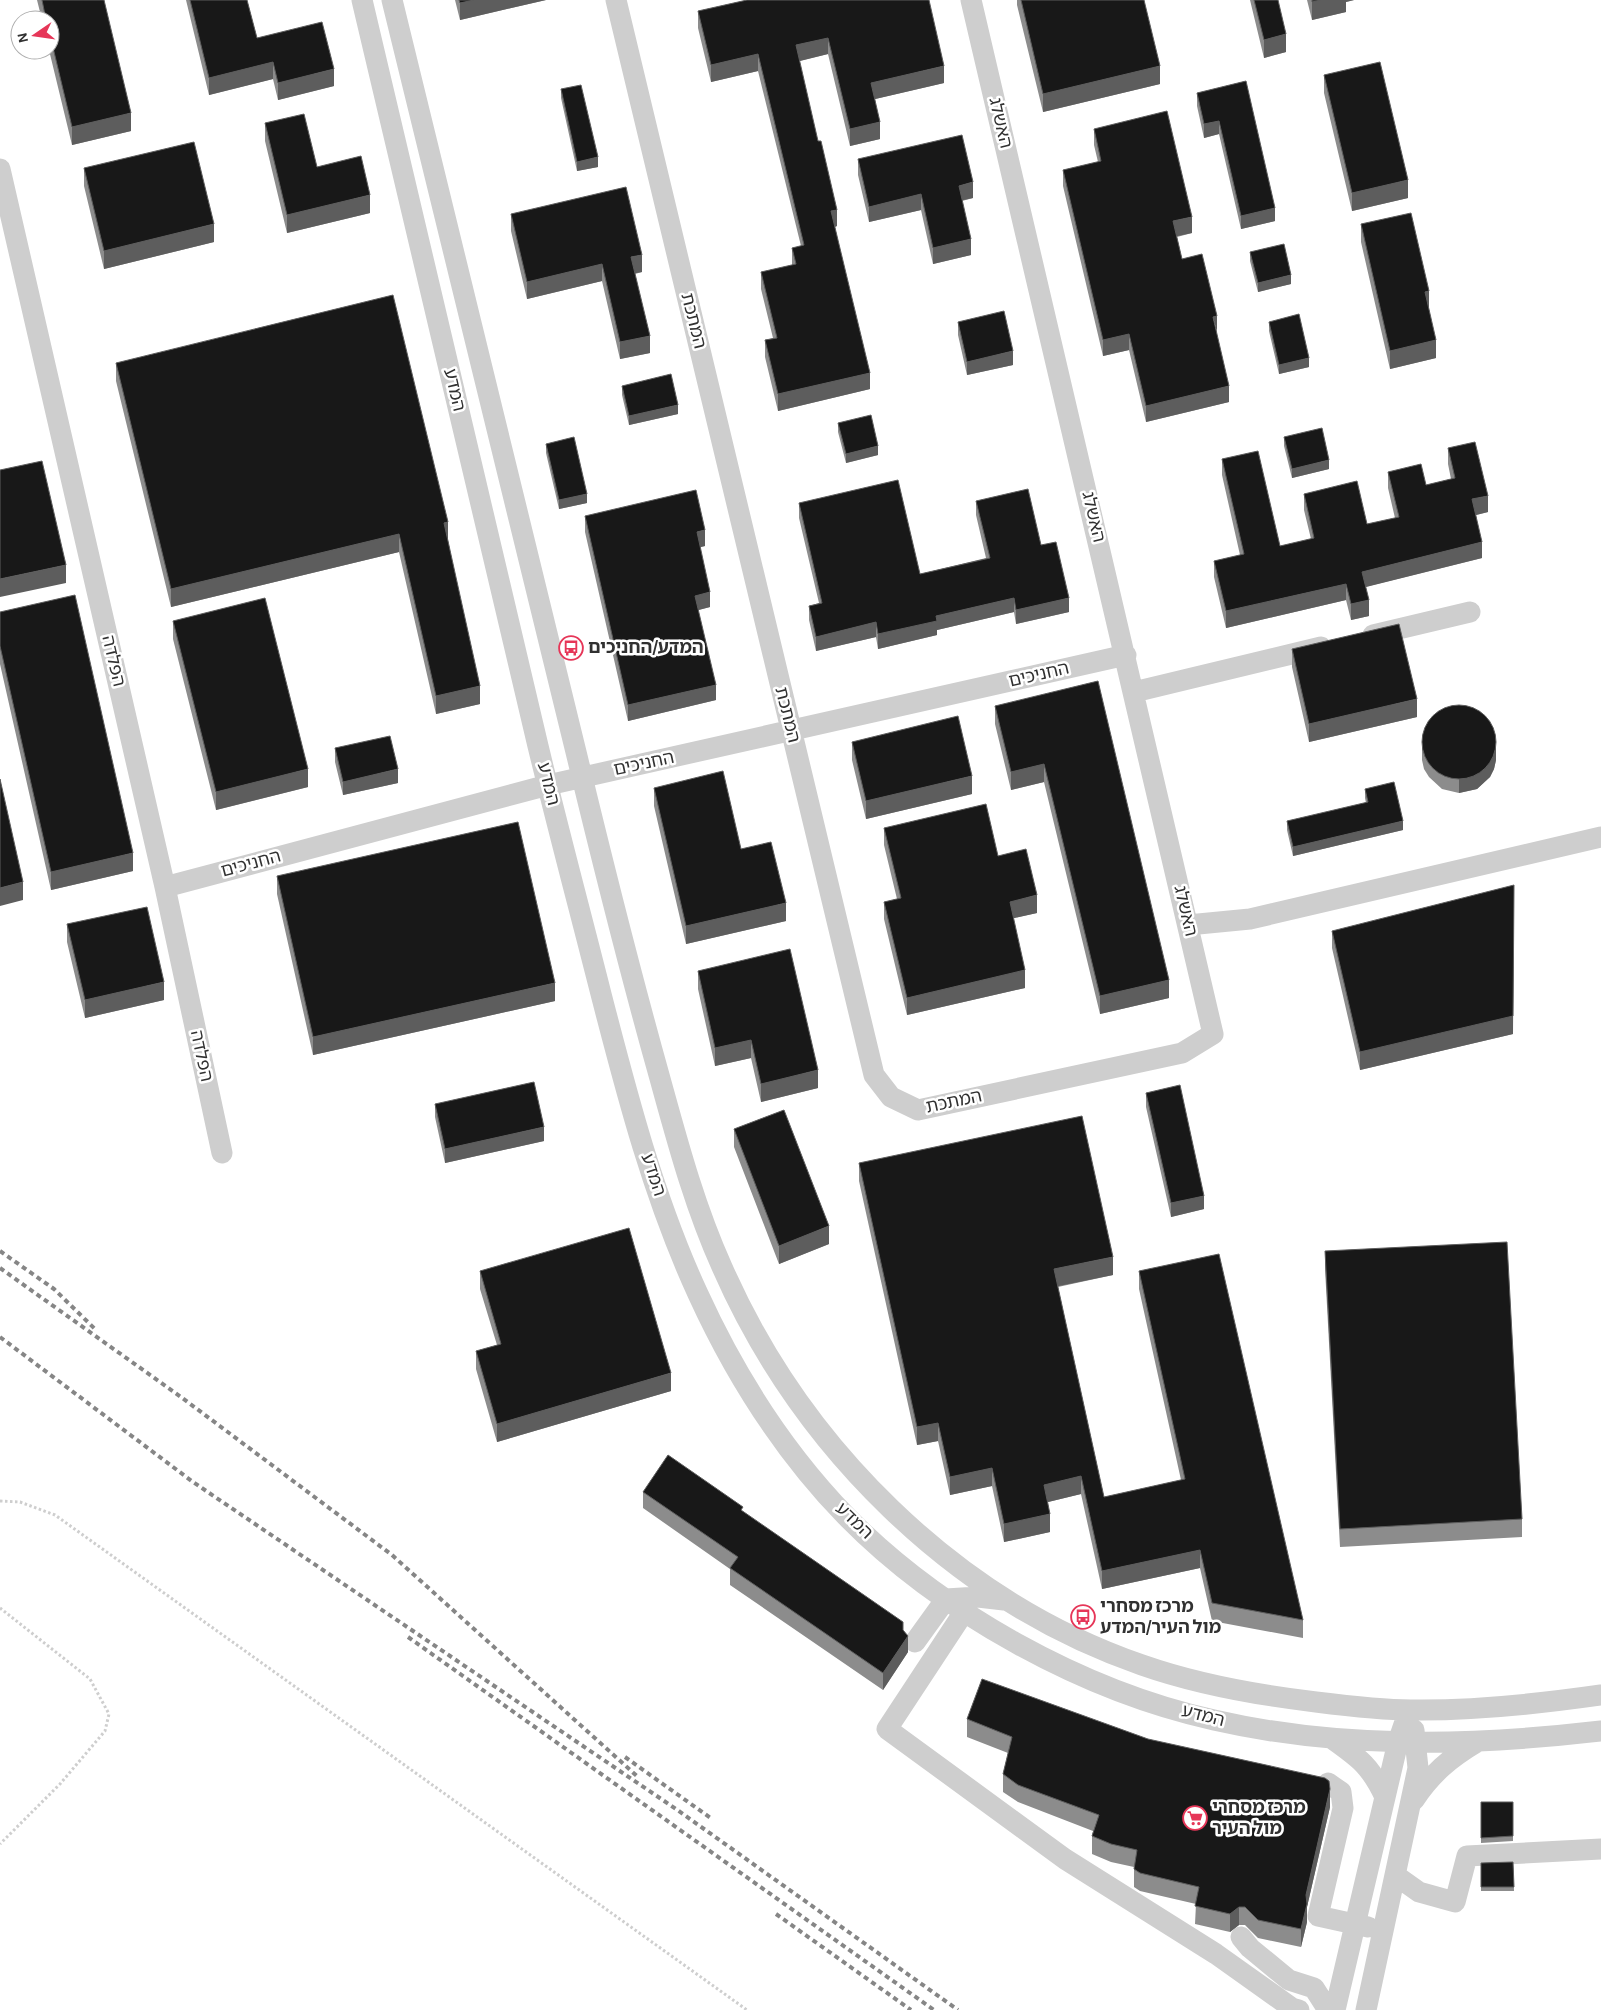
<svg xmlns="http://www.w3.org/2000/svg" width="1601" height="2010" font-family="'Alegreya Sans','Noto Sans Hebrew',sans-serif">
	<rect width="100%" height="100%" fill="#fff"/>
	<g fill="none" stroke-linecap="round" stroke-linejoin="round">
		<!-- path -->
		<path stroke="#cecece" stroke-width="3" stroke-dasharray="2.5 2.5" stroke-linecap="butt" d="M0,1501L20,1502L55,1515L747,2010
			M0,1608L90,1679L109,1714L105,1731L60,1784L0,1844"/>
		<!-- minor -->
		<path stroke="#cecece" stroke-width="21" d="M362,0C421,249 479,497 538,746C558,829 580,911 601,994C627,1095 654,1199 698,1294C735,1375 784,1452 846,1516C940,1612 1083,1691 1214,1720C1341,1749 1472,1746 1601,1731
			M392,0C453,251 515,501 576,752C602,860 629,968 659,1075C677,1140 694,1205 722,1267C801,1447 954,1600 1142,1665C1199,1685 1257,1695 1316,1702C1348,1706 1380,1710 1411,1710C1475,1711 1538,1704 1601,1695
			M616,0L874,1075L891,1097L918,1110L1182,1053L1213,1034L971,0
			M0,169L165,887L222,1153
			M1373,635L1470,612
			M1134,692L1321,647
			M165,887L548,785L1126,655
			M1188,925L1250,919L1601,837
			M964,1612L887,1729L1065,1859L1216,1954L1292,2008L1299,2010
			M915,1642L946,1599L978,1597L1004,1600
			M1331,1738C1359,1758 1370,1765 1385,1797
			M1328,1783L1341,1792L1343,1808L1318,1916L1368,1927
			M1414,1800C1431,1774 1450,1758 1477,1742
			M1395,1875L1419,1892L1455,1902L1467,1856L1601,1849
			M1241,1937L1250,1948L1289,1980L1314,1988L1328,2010
			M1335,2010L1398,1742L1409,1710
			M1366,2010L1418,1768L1414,1730"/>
		<!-- rail -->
		<path stroke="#868686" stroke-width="4" stroke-dasharray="5 4" stroke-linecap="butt" d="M0,1251L54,1289L95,1329
			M0,1268L181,1397L392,1555L638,1777
			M0,1337L193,1482L676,1809L958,2010
			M408,1637L934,2010
			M625,1757L712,1819
			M776,1914L911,2010"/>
	</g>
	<!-- wall -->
	<path fill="#8c8c8c" d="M37,0H104L131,131L72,145L49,50H50V20H42Z
		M186,0H247L257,38L334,86L278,100L273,79L209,95Z
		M455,0H546L460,20Z
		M747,0L944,83L875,99L880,139L850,146L828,54L799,61L837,226L835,227L870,389L778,411L765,357V340L773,338L761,289V272L792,265V248L801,246L758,71L711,82L698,28V11Z
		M1017,0H1144L1160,84L1043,112L1017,5Z
		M1250,0H1278L1286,52L1264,58Z
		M1307,0H1354L1346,2V12L1312,20Z
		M1324,75L1408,198L1352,211L1324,93Z
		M1246,81L1275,221L1241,229L1219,134L1204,138L1197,106V93Z
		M561,89L598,167L577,171L561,98Z
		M265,123L317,167L370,213L287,233L265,141Z
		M1094,129L1192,233L1177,237L1182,259L1216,332L1229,402L1146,422L1129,350L1103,356L1063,186V170L1098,162L1094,145Z
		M858,159L973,198L962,201L971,255L933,264L921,210L869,222L858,175Z
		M84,168L214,242L104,269L84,186Z
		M511,214L642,272L635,274L650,353L620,359L602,281L527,299L511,231Z
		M1361,224L1429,309L1436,358L1390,369L1361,242Z
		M1250,252L1291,284L1258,292L1250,261Z
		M958,322L1013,365L967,375L958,335Z
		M1269,322L1309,367L1279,374L1269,331Z
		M116,363L448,540L480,704L436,714L399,552L171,607L116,381Z
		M622,386L678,414L629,425L622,395Z
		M838,423L878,455L846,463L838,432Z
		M1284,437L1329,469L1292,478L1284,446Z
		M546,444L587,503L559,509L546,453Z
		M1448,448L1488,512L1476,515L1482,558L1365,587L1369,616L1351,620L1346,600L1226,628L1214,577V561L1240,555L1222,475V459L1280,546L1311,539L1304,510V494L1367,524L1395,518L1388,488V472L1426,485L1451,479L1448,464Z
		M976,501L1041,545L1069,612L1016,624L1014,612L937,630V635L878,649L876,637L816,651L809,620V606L819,603L799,518V503L920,574L986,558L976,515Z
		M585,516L705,546L700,547L710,607L698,610L716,700L628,721L585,532Z
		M0,612L133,871L51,890L0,664Z
		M173,621L308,787L216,810L173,639Z
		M1292,649L1417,717L1309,742L1292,667Z
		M1098,681L1169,998L1100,1014L1044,782L1011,790L995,724V706Z
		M852,742L972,794L866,819L852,760Z
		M1422,747L1496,760L1494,769L1490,777L1477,789L1459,793L1442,789L1429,777L1424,769L1422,760Z
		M335,748L398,783L343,795L335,762Z
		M654,788L741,849L786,921L686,944L654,806Z
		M1365,789L1403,830L1293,856L1287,830V821L1366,803L1365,798Z
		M884,828L998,856L1037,913L1013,918L1025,988L907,1015L884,919V902L897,899L884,845Z
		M277,876L555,1001L313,1055L277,894Z
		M67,924L164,1000L85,1018L67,942Z
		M1332,931L1513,1034L1360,1070L1332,948Z
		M698,971L818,1088L761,1102L751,1058L715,1066L698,989Z
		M1146,1093L1204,1209L1171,1217L1146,1107Z
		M435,1104L544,1141L445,1163L435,1117Z
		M734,1129L829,1244L779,1264L734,1147Z
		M859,1163L1113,1275L1058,1287L1104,1497L1181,1480L1139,1289V1271L1303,1620V1638L1212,1621L1200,1568L1102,1589L1081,1494L1048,1502L1050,1532L1004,1542L992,1486L950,1495L938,1441L917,1445L859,1181Z
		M1325,1251L1522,1519V1537L1340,1547L1325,1269Z
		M480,1271L671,1391L497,1442L476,1369V1351L497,1345L480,1289Z
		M643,1492L743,1512L903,1630L908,1652L883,1690L730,1585V1569L643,1508Z
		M967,1719L1330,1807L1307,1907V1922L1301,1947L1258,1938L1245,1925H1239L1230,1932L1195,1924L1196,1904L1140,1891L1134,1887V1867L1111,1862L1092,1854V1836L1093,1831L1018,1802L1003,1792V1774L1008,1753L967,1737Z
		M1481,1802H1513V1841L1481,1843Z
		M1513,1862L1514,1891H1481V1863Z"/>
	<!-- shaded-wall -->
	<path fill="#5d5d5d" d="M474,0H546L460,20V3Z
		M1321,0H1354L1346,2V12L1312,20V2Z
		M1286,34V52L1264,58V40Z
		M828,38V54L796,62V45Z
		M758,54V71L711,82V65Z
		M273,62V79L209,95V78Z
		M944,66V83L871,100V83Z
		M1160,66V84L1043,112V94Z
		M334,69V86L278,100V83Z
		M131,113V131L72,145V127Z
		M1219,121V134L1204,138V124Z
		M880,122V139L850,146V129Z
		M598,157V167L577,171V162Z
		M1408,180V198L1352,211V193Z
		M973,182V198L959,201V186Z
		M921,194V210L869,222V207Z
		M370,195V213L287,233V215Z
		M1275,208V221L1241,229V216Z
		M837,210V226L831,228V211Z
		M1192,217V233L1173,237V221Z
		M214,224V242L104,269V251Z
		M971,239V255L933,264V248Z
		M642,255V272L631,274V257Z
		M602,264V281L527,299V282Z
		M1291,275V284L1258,292V283Z
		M1429,291V309L1425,310V292Z
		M1217,316V332L1213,317Z
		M1129,334V350L1103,356V340Z
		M650,336V353L620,359V342Z
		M1436,340V358L1390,369V351Z
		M1013,351V365L967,375V362Z
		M1309,358V367L1279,374V365Z
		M870,373V389L778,411V394Z
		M1229,386V402L1146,422V406Z
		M678,405V414L629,425V416Z
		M878,446V455L846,463V454Z
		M1329,460V469L1292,478V469Z
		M587,494V503L559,509V500Z
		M1488,496V512L1472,516V499Z
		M448,522V540L444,541V523Z
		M705,530V546L697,548V532Z
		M399,534V552L171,607V589Z
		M1482,542V558L1362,588V572Z
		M66,565V583L0,597V579Z
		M1346,584V600L1226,628V611Z
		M710,592V607L695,611V596Z
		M1014,598V612L937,630V635L878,649V634L936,616Z
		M1069,598V612L1016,624V610Z
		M1369,600V616L1351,620V604Z
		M876,622V637L816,651V637Z
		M716,685V700L628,721V705Z
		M480,686V704L436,714V696Z
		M1417,699V717L1309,742V724Z
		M1496,746V760L1494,769L1490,777L1477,789L1459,793V779Z
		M1044,764V782L1011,790V772Z
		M308,769V787L216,810V792Z
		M398,769V783L343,795V782Z
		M972,776V794L866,819V801Z
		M1403,821V830L1293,856V847Z
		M133,853V871L51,890V872Z
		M23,882V900L0,906V888Z
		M1514,885L1513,1034L1360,1070V1052Z
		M1037,895V913L1010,919V902Z
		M786,903V921L686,944V926Z
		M1025,970V988L907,1015V998Z
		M1169,980V998L1100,1014V996Z
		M164,982V1000L85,1018V1000Z
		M555,983V1001L313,1055V1037Z
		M751,1040V1058L715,1066V1048Z
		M818,1070V1088L761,1102V1084Z
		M544,1127V1141L445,1163V1149Z
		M1204,1196V1209L1171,1217V1203Z
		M829,1226V1244L779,1264V1246Z
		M1113,1257V1275L1054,1287V1269Z
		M671,1373V1391L497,1442V1424Z
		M938,1423V1441L917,1445V1427Z
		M992,1468V1486L950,1495V1477Z
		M1081,1476V1494L1044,1503V1485Z
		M1050,1514V1532L1004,1542V1524Z
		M1200,1550V1568L1102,1589V1571Z
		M908,1636V1652L883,1690V1673Z
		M1330,1789V1807L1307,1907V1922L1301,1947V1929L1306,1895Z
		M1239,1907V1925L1230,1932V1914Z"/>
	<!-- building -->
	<path fill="#181818" stroke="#5d5d5d" d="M42,0H104L131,113L72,127L50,35V20H46Z
		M190,0H247L257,38L322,22L334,69L278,83L273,62L209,78Z
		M459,0H474L460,3Z
		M747,0H929L944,66L871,83L880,122L850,129L828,38L796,45L818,141H821L837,210L831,211L870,373L778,394L765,340L777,338L761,272L796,264L792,248L804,245L758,54L711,65L698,11Z
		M1021,0H1144L1160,66L1043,94Z
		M1254,0H1278L1286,34L1264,40Z
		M1312,0H1321L1312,2Z
		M1380,62L1408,180L1352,193L1324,75Z
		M1246,81L1275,208L1241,216L1219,121L1204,124L1197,93Z
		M581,85L598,157L577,162L561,89Z
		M1167,111L1192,217L1173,221L1182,259L1202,254L1217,316L1213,317L1229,386L1146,406L1129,334L1103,340L1063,170L1101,161L1094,129Z
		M304,114L317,167L361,156L370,195L287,215L265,123Z
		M962,135L973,182L959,186L971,239L933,248L921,194L869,207L858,159Z
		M194,142L214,224L104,251L84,168Z
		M626,187L642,255L631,257L650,336L620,342L602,264L527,282L511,214Z
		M1411,213L1429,291L1425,292L1436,340L1390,351L1361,224Z
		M1284,244L1291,275L1258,283L1250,252Z
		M393,295L448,522L444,523L480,686L436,696L399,534L171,589L116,363Z
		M1004,311L1013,351L967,362L958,322Z
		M1299,314L1309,358L1279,365L1269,322Z
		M671,374L678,405L629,416L622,386Z
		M871,415L878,446L846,454L838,423Z
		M1322,428L1329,460L1292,469L1284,437Z
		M574,437L587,494L559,500L546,444Z
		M1475,442L1488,496L1472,499L1482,542L1362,572L1369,600L1351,604L1346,584L1226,611L1214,561L1244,554L1222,459L1258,451L1280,546L1314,538L1304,494L1357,481L1367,524L1399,517L1388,472L1421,464L1426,485L1455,478L1448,448Z
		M42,461L66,565L0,579V470Z
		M898,480L920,574L990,558L976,501L1028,489L1041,545L1056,542L1069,598L1016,610L1014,598L936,616L937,621L878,634L876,622L816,637L809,606L822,603L799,503Z
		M696,490L705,530L697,532L710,592L695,596L716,685L628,705L585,516Z
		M75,595L133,853L51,872L0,646V612Z
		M265,598L308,769L216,792L173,621Z
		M1399,624L1417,699L1309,724L1292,649Z
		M1098,681L1169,980L1100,996L1044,764L1011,772L995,706Z
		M1422 742a37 37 0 1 1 74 0a37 37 0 1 1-74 0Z
		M958,716L972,776L866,801L852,742Z
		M390,736L398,769L343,782L335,748Z
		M723,771L741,849L771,842L786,903L686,926L654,788Z
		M0,779L23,882L0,888Z
		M1394,782L1403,821L1293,847L1287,821L1368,802L1365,789Z
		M986,804L998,856L1026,849L1037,895L1010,902L1025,970L907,998L884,902L901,898L884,828Z
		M518,822L555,983L313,1037L277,876Z
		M1514,885L1513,1016L1360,1052L1332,931Z
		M147,907L164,982L85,1000L67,924Z
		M790,949L818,1070L761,1084L751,1040L715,1048L698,971Z
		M534,1082L544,1127L445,1149L435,1104Z
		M1180,1085L1204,1196L1171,1203L1146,1093Z
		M784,1110L829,1226L779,1246L734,1129Z
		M1082,1116L1113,1257L1054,1269L1104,1497L1185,1479L1139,1271L1219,1254L1303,1620L1212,1603L1200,1550L1102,1571L1081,1476L1044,1485L1050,1514L1004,1524L992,1468L950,1477L938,1423L917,1427L859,1163Z
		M629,1228L671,1373L497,1424L476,1351L501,1344L480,1271Z
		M1507,1242L1522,1519L1340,1529L1325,1251Z
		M668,1455L743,1507L741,1510L903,1622V1630L908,1636L883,1673L730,1568L738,1557L643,1492Z
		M982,1679L1148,1739L1325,1778L1329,1781L1330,1789L1306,1895L1307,1904L1301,1929L1258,1920L1245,1907H1239L1230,1914L1195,1906L1199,1887L1140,1873L1134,1869L1137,1850L1111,1844L1092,1836L1099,1815L1018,1785L1003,1774L1012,1737L967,1719Z
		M1481,1802H1513V1836L1481,1838Z
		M1513,1862L1514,1887H1481V1863Z"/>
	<!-- icons -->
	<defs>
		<g id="bus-ring" transform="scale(1.25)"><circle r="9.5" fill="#fff" stroke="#e63658" stroke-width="1.5"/><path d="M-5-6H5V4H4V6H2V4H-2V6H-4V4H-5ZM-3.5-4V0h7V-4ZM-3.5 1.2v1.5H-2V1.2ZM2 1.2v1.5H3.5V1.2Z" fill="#e63658"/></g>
		<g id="supermarket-ring" transform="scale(1.25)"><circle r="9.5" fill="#fff" stroke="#e63658" stroke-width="1.5"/><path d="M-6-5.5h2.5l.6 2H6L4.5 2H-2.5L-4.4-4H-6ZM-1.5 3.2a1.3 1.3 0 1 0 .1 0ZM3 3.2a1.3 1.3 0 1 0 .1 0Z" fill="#e63658"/></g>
	</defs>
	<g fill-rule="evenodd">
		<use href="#bus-ring" x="571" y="648"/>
		<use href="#bus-ring" x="1083" y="1617"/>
		<use href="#supermarket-ring" x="1195" y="1818"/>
	</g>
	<g text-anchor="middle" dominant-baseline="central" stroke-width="5" stroke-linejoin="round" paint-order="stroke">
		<!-- street labels -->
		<g font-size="18" fill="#313131" stroke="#fff">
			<text transform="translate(1000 123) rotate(77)">האשלג</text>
			<text transform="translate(693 321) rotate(76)">המתכת</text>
			<text transform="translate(454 390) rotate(77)">המדע</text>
			<text transform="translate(1093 517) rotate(77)">האשלג</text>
			<text transform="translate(113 661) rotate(77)">הפלדה</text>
			<text transform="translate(1039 675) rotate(-13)">החניכים</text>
			<text transform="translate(787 715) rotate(76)">המתכת</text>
			<text transform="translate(644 764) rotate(-12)">החניכים</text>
			<text transform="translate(548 784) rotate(76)">המדע</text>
			<text transform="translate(251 864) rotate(-15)">החניכים</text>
			<text transform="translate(1185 911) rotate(77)">האשלג</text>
			<text transform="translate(201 1056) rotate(78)">הפלדה</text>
			<text transform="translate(954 1102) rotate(-12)">המתכת</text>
			<text transform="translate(653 1175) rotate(72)">המדע</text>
			<text transform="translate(854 1521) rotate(44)">המדע</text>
			<text transform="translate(1203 1716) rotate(14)">המדע</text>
		</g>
		<!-- poi labels -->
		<g font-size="18" font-weight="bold" fill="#313131" stroke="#fff" text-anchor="start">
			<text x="588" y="648">המדע/החניכים</text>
			<text x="1100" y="1607">מרכז מסחרי<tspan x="1100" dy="21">מול העיר/המדע</tspan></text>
			<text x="1212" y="1808">מרכז מסחרי<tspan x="1212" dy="21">מול העיר</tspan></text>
		</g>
	</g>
	<!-- north arrow -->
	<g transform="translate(35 35) rotate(257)"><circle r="24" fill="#ffffff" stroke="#adadad"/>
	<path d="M0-4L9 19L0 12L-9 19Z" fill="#e63658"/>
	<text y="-8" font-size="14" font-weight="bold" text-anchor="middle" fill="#313131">N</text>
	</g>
</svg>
